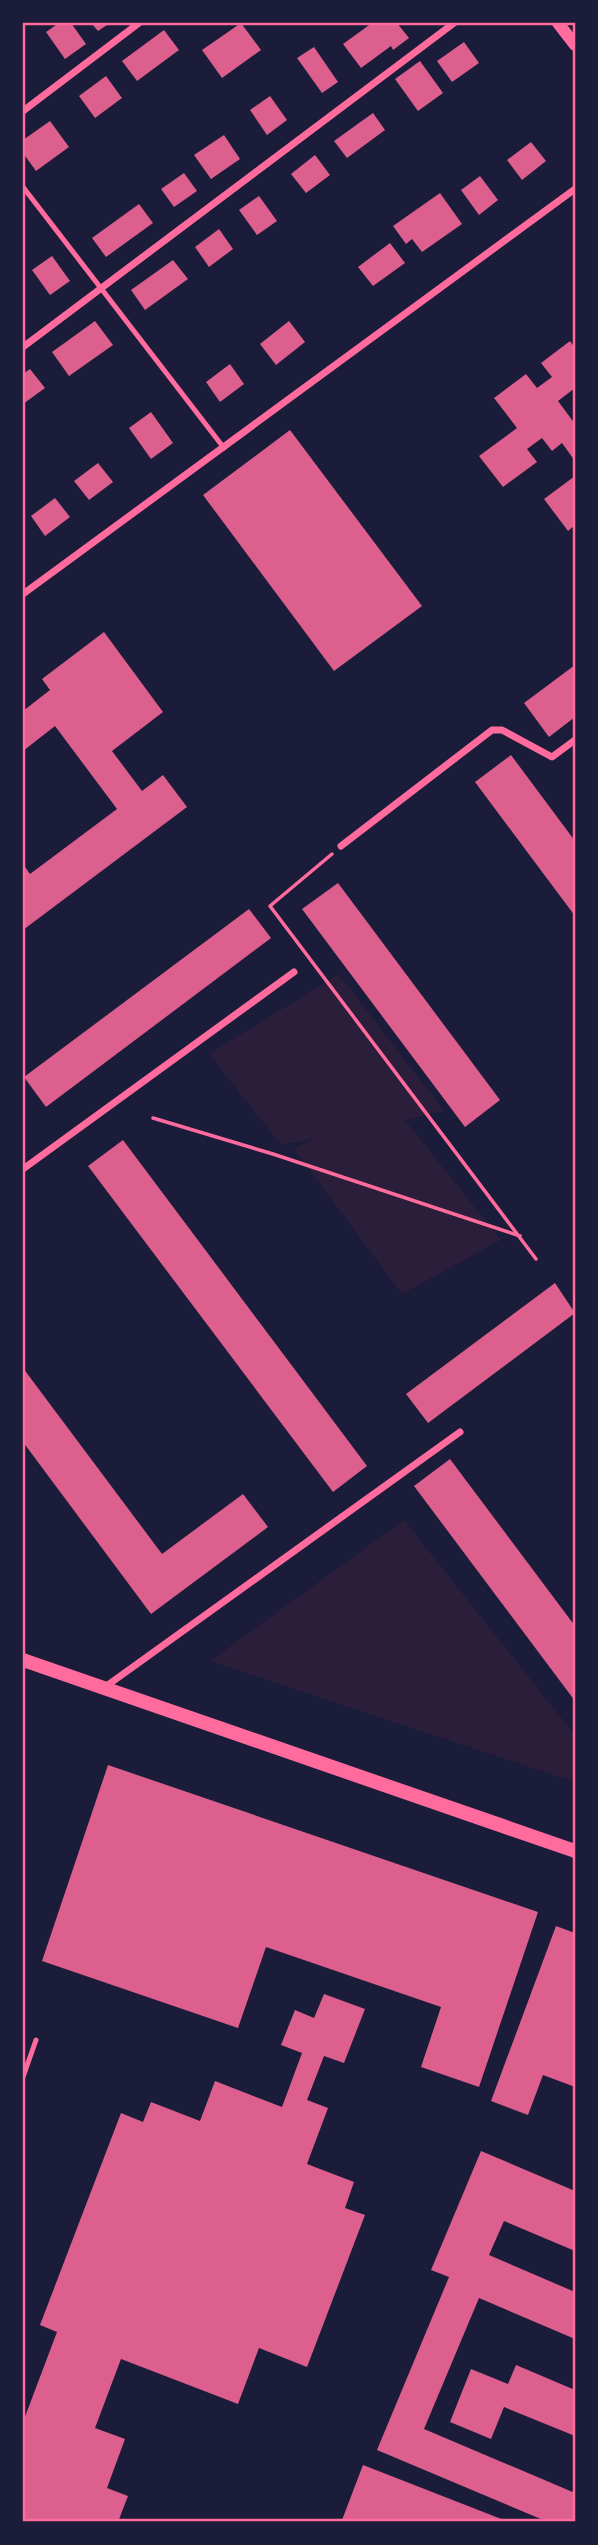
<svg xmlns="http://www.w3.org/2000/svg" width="598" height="2545" font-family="Manrope,sans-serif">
	<rect width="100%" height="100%" fill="#1b1b3a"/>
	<!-- green -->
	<path fill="#2a1e3b" d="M339,974L444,1111L405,1120L501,1240L402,1294L294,1149L315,1138L281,1145L209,1054Z
		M404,1520L575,1735V1782L210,1661Z"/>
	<!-- building -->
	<path fill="#dd5f8e" d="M59,23H71L86,44L65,59L46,32Z
		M91,23H110L98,31Z
		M241,23L261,50L222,78L202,50Z
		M372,23H397L409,38L393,50L391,46L361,68L343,44Z
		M164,30L179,50L137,81L122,61Z
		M464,42L479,63L452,82L437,61Z
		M314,47L338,82L322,93L297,58Z
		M420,61L443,93L418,111L395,79Z
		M106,76L122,98L95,118L79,96Z
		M270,96L287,120L267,135L250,110Z
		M373,113L385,130L347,158L334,141Z
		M50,121L69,147L36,171L23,153V140Z
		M224,135L240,159L211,179L194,155Z
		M531,142L546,161L522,180L507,160Z
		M315,155L330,175L306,193L291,174Z
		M184,173L197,191L174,207L161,189Z
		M480,176L498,200L479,215L461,190Z
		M440,193L462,224L422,252L412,239L406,244L393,226Z
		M259,196L277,221L257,235L239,210Z
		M139,204L153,223L106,257L92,238Z
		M219,229L233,249L209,267L195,247Z
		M390,243L405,263L373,286L358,267Z
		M52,256L70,281L50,295L32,270Z
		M173,260L188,279L145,310L131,290Z
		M95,321L113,345L69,376L52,352Z
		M289,321L305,342L276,365L260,344Z
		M570,341L575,348V388L558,401L575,424V461L562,443L552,451L542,438L527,449L537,462L503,487L479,456L517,428L494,398L526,374L537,388L552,377L541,363Z
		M230,364L244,384L220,402L206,382Z
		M30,369L45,388L23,404V374Z
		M151,412L173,443L151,459L129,428Z
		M290,430L422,606L334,671L203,495Z
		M98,463L113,482L89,500L74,481Z
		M575,476V525L568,531L544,499Z
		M55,498L70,517L45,536L31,516Z
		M104,632L163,712L112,751L142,791L163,775L187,807L23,930V864L30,874L117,809L55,726L23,751V711L50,690L42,679Z
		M575,665V717L549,737L524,703Z
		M511,755L575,841V916L475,782Z
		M338,883L500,1100L465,1127L302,909Z
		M249,909L271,938L46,1107L24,1077Z
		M123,1140L367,1466L333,1492L88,1166Z
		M555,1283L575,1313L428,1423L406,1394Z
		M23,1368L162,1554L243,1494L268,1527L151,1614L23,1442Z
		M450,1459L575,1626V1701L414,1486Z
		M108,1765L538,1912L479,2087L421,2067L441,2007L266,1947L238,2028L42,1961Z
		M556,1926L575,1933V2087L543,2075L528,2115L491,2101Z
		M324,1994L365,2009L344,2063L324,2056L307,2100L328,2108L307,2164L354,2182L345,2208L365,2215L307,2367L259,2348L238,2404L121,2359L95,2428L125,2439L107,2488L128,2496L118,2522H23V2422L57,2332L40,2325L121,2113L143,2122L151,2102L200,2121L215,2081L282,2107L302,2053L281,2045L295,2010L314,2018Z
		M481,2151L575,2191V2251L504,2221L489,2255L575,2292V2339L479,2298L424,2429L575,2493V2522H548L377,2450L449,2277L431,2270Z
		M516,2365L575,2390V2436L504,2407L491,2439L450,2422L471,2369L508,2384Z
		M363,2465L509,2522H349L342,2520Z"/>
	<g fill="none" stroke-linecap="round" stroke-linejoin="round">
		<!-- path -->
		<path stroke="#ff6b9d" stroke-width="3.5" d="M332,854L270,906L536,1259
			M153,1118L273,1154L520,1236"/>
		<!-- service -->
		<path stroke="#ff6b9d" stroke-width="5" d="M23,187L224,448
			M23,2077L36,2040"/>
		<!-- minor -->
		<path stroke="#ff6b9d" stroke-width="7" d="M23,111L139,23
			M23,347L454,23
			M23,594L575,189
			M341,846L492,730H502L552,757L575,740
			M23,1169L294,972
			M105,1687L460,1432"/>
		<!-- tertiary -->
		<path stroke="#ff6b9d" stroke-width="12" d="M558,23L575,45"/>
		<!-- secondary -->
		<path stroke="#ff6b9d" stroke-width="14" d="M23,1660L575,1851"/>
	</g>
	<!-- border -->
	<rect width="598" height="2545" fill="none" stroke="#1b1b3a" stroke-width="49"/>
	<rect x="24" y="24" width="550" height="2496" fill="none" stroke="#ff6b9d" stroke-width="2.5"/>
</svg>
